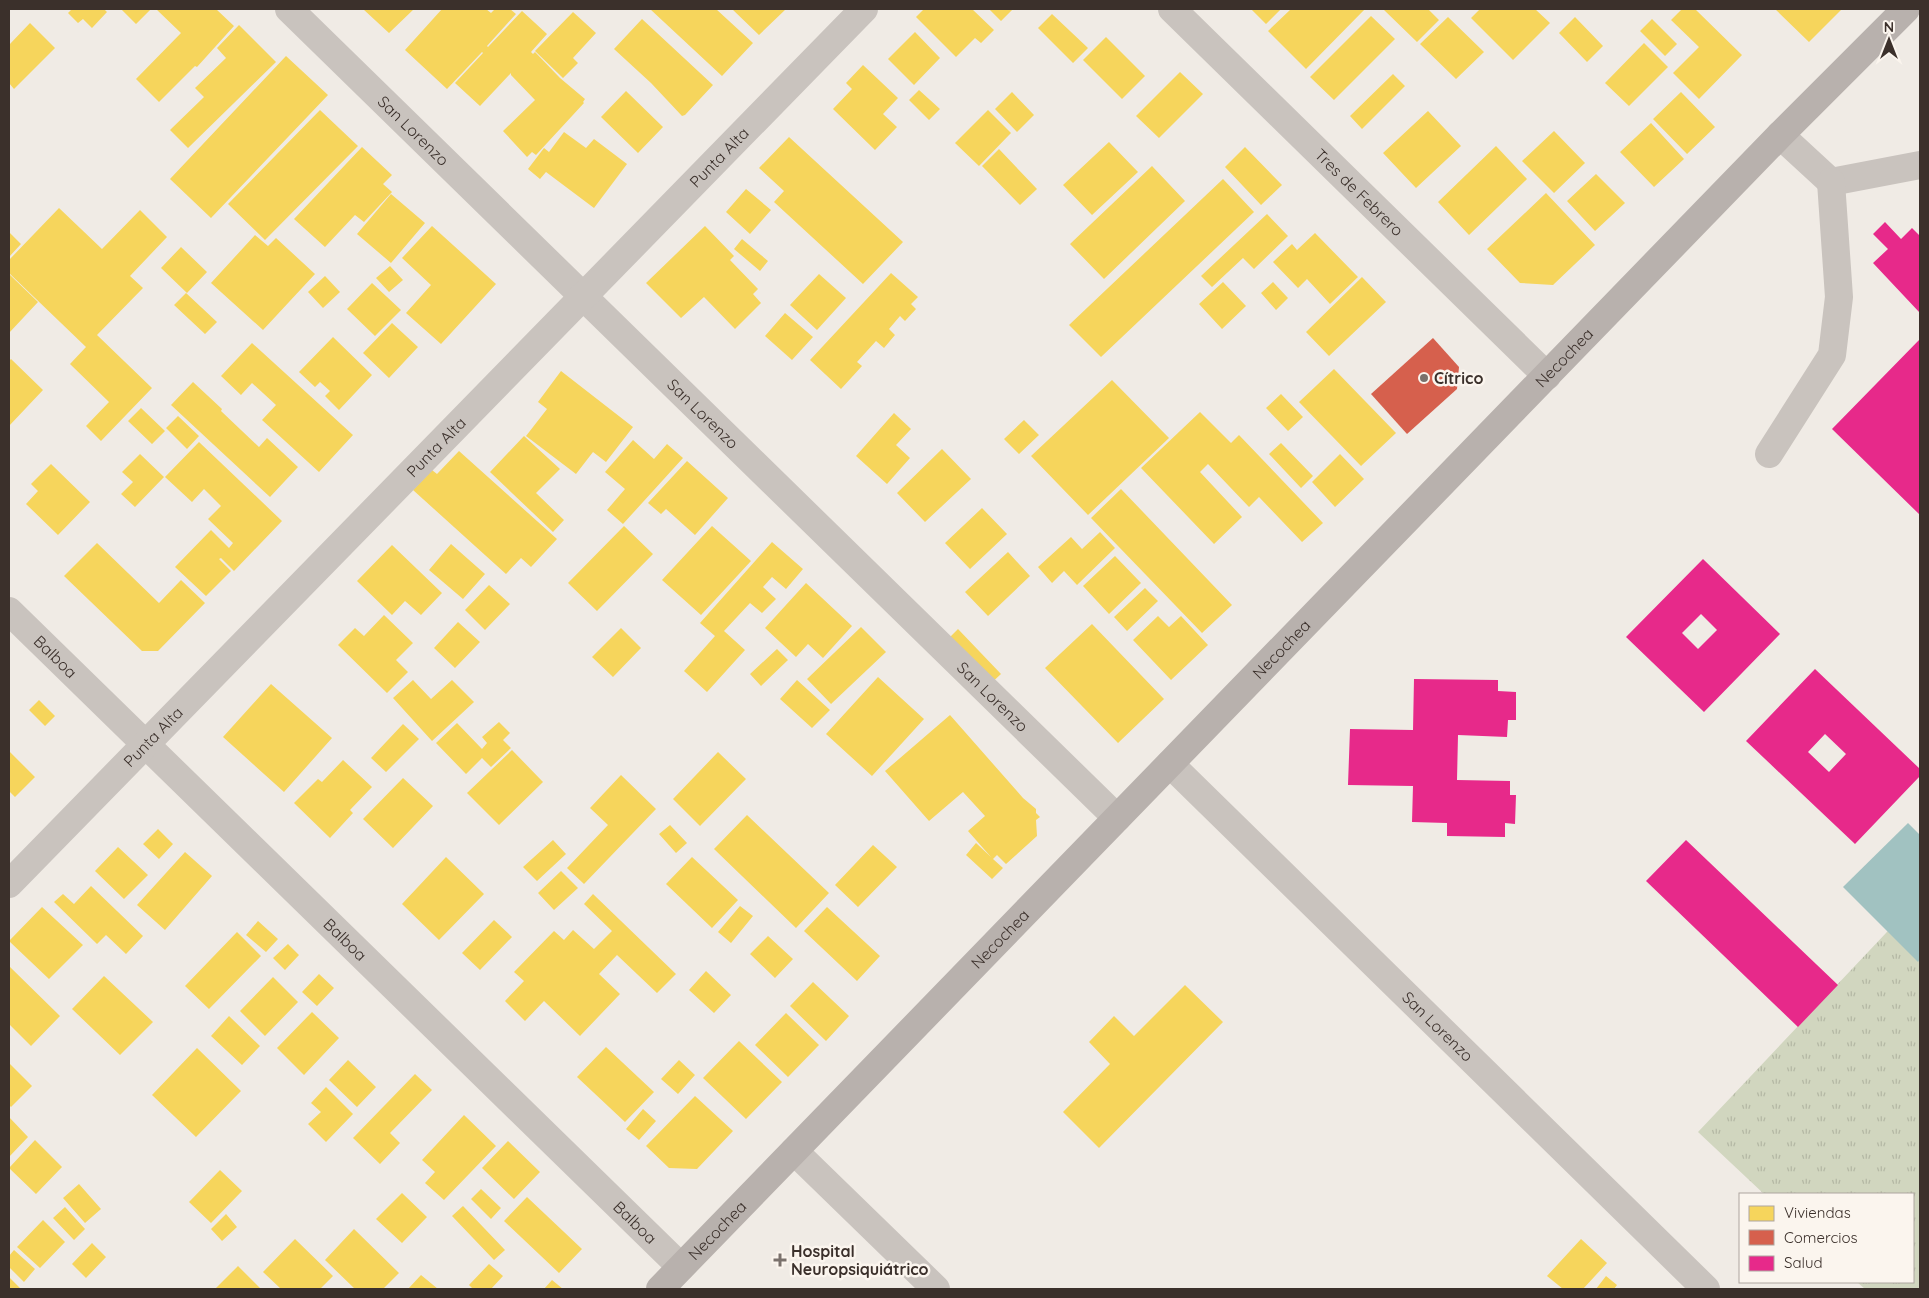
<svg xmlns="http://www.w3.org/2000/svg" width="1929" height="1298" font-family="Quicksand,sans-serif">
	<defs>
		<pattern id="park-tufts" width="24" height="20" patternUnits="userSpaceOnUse" patternTransform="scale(1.25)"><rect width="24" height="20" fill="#d1d6bf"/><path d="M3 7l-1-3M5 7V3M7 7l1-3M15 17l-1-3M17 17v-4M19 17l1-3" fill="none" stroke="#b4b8a4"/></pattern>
	</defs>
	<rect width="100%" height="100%" fill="#f0ebe5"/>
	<!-- park -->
	<path fill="url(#park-tufts)" d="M1920,897V1289H1865L1857,1282H1913V1194H1764L1698,1132Z"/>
	<!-- water -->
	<path fill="#a1c2c1" d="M1908,823L1920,835V959L1918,962L1843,887Z"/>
	<!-- homes -->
	<path fill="#f6d55c" d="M72,9H104L107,12L92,28L83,19L78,23L68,13Z
		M121,9H151L136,24Z
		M156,9H216L234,26L197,67L195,66L159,102L136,79L181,33Z
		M363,9H414L389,33Z
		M442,9H486L491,13L495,9H510L516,14L487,46L488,47L522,11L547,34L531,52L533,54L535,52L560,78L585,99L583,102L584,103L536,155L532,152L527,157L503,131L535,100L511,75V73L480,106L455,83L483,53L482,52L447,89L405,50Z
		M650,9H716L753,43L722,76Z
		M732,9H786L759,35Z
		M924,9H972L994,30L981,43L975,38L956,57L916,17Z
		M989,9H1013L1001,21Z
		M1251,9H1281L1266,24Z
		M1291,9H1365L1306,69L1268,31Z
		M1383,9H1428L1439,20L1417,42Z
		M1480,9H1535L1550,23L1513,60L1471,18Z
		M1682,9H1695L1742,55L1699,99L1673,73L1699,47L1671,20Z
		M1775,9H1842L1809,42Z
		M573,12L596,33L573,58L578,63L563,78L535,51Z
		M1052,14L1088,48L1073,63L1038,28Z
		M1371,16L1395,39L1334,100L1310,77Z
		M1448,17L1484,52L1456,79L1420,44Z
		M1575,17L1603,46L1587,62L1559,33Z
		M642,19L713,85L685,115L682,116L651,83L614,49Z
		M1652,19L1677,44L1665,56L1640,31Z
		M30,23L55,48L14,89L9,83V45Z
		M239,25L276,62L188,148L170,130L204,97L195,88L226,58L217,48Z
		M915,32L940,58L914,85L888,59Z
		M1106,37L1145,76L1122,99L1083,60Z
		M1644,43L1668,67L1629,106L1605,83Z
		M286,56L328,95L211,218L170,179Z
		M863,65L898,98L883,114L897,127L875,150L833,109L852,89L846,83Z
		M1180,72L1203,94L1159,138L1136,116Z
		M1393,74L1405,86L1362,129L1350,116Z
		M919,90L940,109L929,120L909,100Z
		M626,91L663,127L638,153L601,117Z
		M1012,92L1034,115L1017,132L995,109Z
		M1681,92L1715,127L1687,154L1653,119Z
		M320,110L358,146L265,240L228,204Z
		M988,110L1011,133L979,166L955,143Z
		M1428,111L1461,146L1416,188L1383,153Z
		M1651,123L1684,159L1654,187L1620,152Z
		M1554,131L1585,163L1554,193L1522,161Z
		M564,132L586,148L594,139L627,164L594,208L546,172L540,179L528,169L544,148L549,152Z
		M789,137L903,242L863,284L774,202L784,191L759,168Z
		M1109,142L1138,172L1092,215L1063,185Z
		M1496,146L1527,179L1469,235L1438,202Z
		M362,147L392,175L383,184L392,192L364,222L355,215L325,247L294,219Z
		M1245,147L1282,185L1261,205L1225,167Z
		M999,149L1037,189L1020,205L982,166Z
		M1152,166L1185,201L1104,279L1070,244Z
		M1596,174L1625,203L1595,231L1567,201Z
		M1223,179L1254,212L1101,357L1069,325Z
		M746,189L771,210L750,234L726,212Z
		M1546,193L1595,245L1553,285L1520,283L1487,249Z
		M391,194L425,223L391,263L357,234Z
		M59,208L102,249L140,210L167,237L130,276L143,288L97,335L152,388L101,441L86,426L109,402L70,364L86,347L9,273V260Z
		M1267,214L1288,236L1254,269L1243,258L1212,287L1201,276Z
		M432,226L496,284L441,344L406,313L431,285L402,258Z
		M705,226L734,256L730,260L758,289L753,294L761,303L735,329L704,297L681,318L646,283Z
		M9,232L21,244L9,257Z
		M1315,233L1358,277L1330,304L1307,279L1298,288L1273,262L1292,244L1297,250Z
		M255,235L268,246L276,238L315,274L263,330L211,283Z
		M742,239L768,261L760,271L734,249Z
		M181,247L207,272L187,293L161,268Z
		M390,266L403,280L389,292L376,278Z
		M891,273L918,297L911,304L916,309L905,321L900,316L889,329L895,335L884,348L876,341L857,362L862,366L841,389L810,360Z
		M9,274L38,302L9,333Z
		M819,274L846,298L817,330L790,305Z
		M325,276L340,292L323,308L308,292Z
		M1362,277L1386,302L1329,356L1306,332Z
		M1223,282L1246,306L1222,329L1199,304Z
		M1273,282L1288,298L1276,310L1261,293Z
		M372,283L401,310L375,336L347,309Z
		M186,293L217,322L205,334L174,305Z
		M785,313L813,337L792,360L765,336Z
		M392,323L418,347L389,378L363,353Z
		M333,337L372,375L339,410L325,396L330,391L320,382L315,387L299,372Z
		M252,343L353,435L319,472L262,420L276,405L252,383L241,395L221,376Z
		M11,359L43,390L9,426V361Z
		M1334,369L1396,433L1361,466L1299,402Z
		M561,371L633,427L606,462L593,452L576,474L526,436L547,409L538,402Z
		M1112,380L1169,438L1088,515L1031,456Z
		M193,382L222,409L221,411L259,447L267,438L298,467L270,497L171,405Z
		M1281,394L1303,417L1288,431L1266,408Z
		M141,408L165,431L152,444L128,421Z
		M1200,412L1231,443L1239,435L1323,523L1302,542L1259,497L1249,507L1208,464L1200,472L1242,517L1214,544L1141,468Z
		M894,413L911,429L896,445L910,458L887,484L856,456Z
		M178,416L199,436L187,449L166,428Z
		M1024,420L1039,435L1019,454L1004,439Z
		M524,436L560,469L536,493L564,520L553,532L490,472Z
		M633,440L654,459L667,444L683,458L623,524L607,510L625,489L605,472Z
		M199,442L282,521L234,571L221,558L219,559L231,571L206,596L175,567L211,530L229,548L233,543L208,519L221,506L204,489L192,502L165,477Z
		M1281,443L1313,476L1301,488L1269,454Z
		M942,449L971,479L925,522L897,493Z
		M459,451L557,539L531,567L521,558L506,574L413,490L432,470L437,474Z
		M140,454L164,477L135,507L121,494L133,482L122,472Z
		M1340,454L1364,479L1335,507L1312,482Z
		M687,461L728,498L695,535L666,509L661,514L648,503Z
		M51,464L90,502L58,535L26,504L38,491L31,484Z
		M1121,489L1232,605L1202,633L1091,518Z
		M982,508L1007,534L970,569L945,543Z
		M624,526L653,554L597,611L568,583Z
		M712,526L751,561L701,615L662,580Z
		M1100,532L1115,548L1077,585L1064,571L1052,583L1038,567L1071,537L1082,549Z
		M772,542L803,569L786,589L772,577L763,587L776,599L762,613L750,603L724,631L745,650L707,692L684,671L715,636L700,623Z
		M97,543L159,603L181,580L205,603L158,651H142L64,576Z
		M451,544L485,574L463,599L429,570Z
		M392,545L442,593L421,615L405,601L392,615L357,581Z
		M1008,552L1030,576L988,616L965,592Z
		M1115,556L1141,583L1109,614L1083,586Z
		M806,583L852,626L823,658L808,644L796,657L765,628Z
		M489,585L510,604L485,630L465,610Z
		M1145,588L1158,601L1127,631L1114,617Z
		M384,615L413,643L396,660L408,672L387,693L338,645L355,628L364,636Z
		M1158,616L1169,627L1181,616L1208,645L1171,680L1133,640Z
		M458,622L480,642L455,668L434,648Z
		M1092,624L1164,699L1118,743L1045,668Z
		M861,627L886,652L831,704L807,679Z
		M621,628L641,648L613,677L592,657Z
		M958,629L1001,674L987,687L944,643Z
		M777,649L788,660L761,686L750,674Z
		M878,677L924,719L872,776L826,734Z
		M413,680L431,699L452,680L474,702L432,741L393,698Z
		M797,680L830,710L812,728L780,699Z
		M271,684L332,738L284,792L223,737Z
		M39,700L55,716L45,726L29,710Z
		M950,715L1023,798L1036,809V813L1040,817L1036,820L1037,836L1006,864L997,855L993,859L1003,868L992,879L966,855L976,843L991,857L968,831L985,816L963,792L929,821L885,771Z
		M499,722L510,733L503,740L511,748L491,767L482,758L466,774L436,743L457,723L482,749L487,743L482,737Z
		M403,724L419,739L386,772L371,758Z
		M512,750L543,782L499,825L467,793Z
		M9,751L35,777L15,797L9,791Z
		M718,752L746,779L700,826L673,799Z
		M343,760L372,787L350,810L353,813L330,838L294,803L318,779L322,782Z
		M621,775L656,809L584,884L567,868L608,825L590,808Z
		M403,778L433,806L393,848L363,819Z
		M747,815L829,893L796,928L714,849Z
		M670,825L687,843L676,853L659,834Z
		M158,829L173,844L159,859L143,844Z
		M553,840L566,854L537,881L523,867Z
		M873,845L897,867L858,907L835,885Z
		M118,847L148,875L124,899L95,871Z
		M185,852L212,876L165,930L137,905Z
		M446,857L484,894L439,940L402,904Z
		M692,857L738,900L712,928L666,884Z
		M561,871L578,888L554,910L538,893Z
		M91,886L143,936L126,954L106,935L97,944L54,902L63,894L74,904Z
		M593,894L676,974L657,993L617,955L599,974L620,994L580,1036L544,1001L525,1021L505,1001L524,981L514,972L554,931L564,940L573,930L594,949L612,931L584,904Z
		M740,906L753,916L731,943L718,932Z
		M42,907L83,945L49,979L9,941Z
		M827,907L880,956L857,981L804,931Z
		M494,920L512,937L480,970L462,953Z
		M258,921L278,939L266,952L246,935Z
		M237,932L261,956L209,1009L185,986Z
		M768,936L793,959L775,978L750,954Z
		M288,944L299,955L285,970L273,958Z
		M9,966L60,1016L31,1046L9,1024Z
		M706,971L731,995L714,1013L689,990Z
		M319,974L334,988L317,1006L302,992Z
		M104,976L153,1022L120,1055L72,1009Z
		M273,977L298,1002L265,1036L240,1011Z
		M813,982L849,1016L826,1041L790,1006Z
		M1185,985L1223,1022L1099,1148L1063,1112L1110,1064L1089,1042L1114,1016L1134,1036Z
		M312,1012L339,1038L304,1075L277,1048Z
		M786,1013L819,1045L788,1077L755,1045Z
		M229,1016L260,1046L242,1065L211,1036Z
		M739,1041L782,1082L746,1119L703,1078Z
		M606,1047L654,1092L625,1122L577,1077Z
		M197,1048L241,1091L196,1137L152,1095Z
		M348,1060L376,1087L357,1107L329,1080Z
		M679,1060L695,1075L678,1094L661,1079Z
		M9,1063L32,1086L11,1107L9,1105Z
		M415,1074L432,1090L390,1133L400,1143L380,1164L353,1138Z
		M326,1087L353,1114L326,1142L308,1124L321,1112L311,1103Z
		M695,1096L733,1131L697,1169L669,1168L646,1146Z
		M643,1109L656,1121L639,1140L626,1129Z
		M464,1115L496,1146L444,1200L425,1183L435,1172L422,1160Z
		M9,1117L28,1137L9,1157Z
		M35,1140L62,1167L36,1194L9,1168Z
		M508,1141L540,1172L514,1199L482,1168Z
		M220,1170L242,1191L211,1223L189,1202Z
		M79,1184L101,1209L85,1223L63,1198Z
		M481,1189L501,1208L491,1219L471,1199Z
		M402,1193L427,1217L402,1243L376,1219Z
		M527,1197L582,1249L559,1273L504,1221Z
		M463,1206L505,1250L494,1260L452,1216Z
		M65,1207L85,1229L74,1240L53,1218Z
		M226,1214L237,1227L222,1241L211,1229Z
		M43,1220L65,1242L40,1268L17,1247Z
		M354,1229L399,1273L383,1289H355L325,1260Z
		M295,1239L333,1276L320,1289H281L263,1272Z
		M1581,1239L1607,1263L1583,1289H1563L1547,1276Z
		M92,1243L106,1257L86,1278L72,1264Z
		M14,1250L35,1269L24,1282L9,1267V1256Z
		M489,1264L503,1276L491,1289H473L469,1285Z
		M238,1266L261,1289H215Z
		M421,1275L438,1289H408Z
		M1606,1276L1617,1285L1614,1289H1596Z
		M9,1277L20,1288L19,1289H9Z
		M552,1280L563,1289H544Z"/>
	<!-- shops -->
	<path fill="#d6604d" d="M1433,338L1459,367L1457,389L1407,434L1371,394Z"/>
	<!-- health -->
	<path fill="#e7298a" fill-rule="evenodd" d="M1885,222L1901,239L1912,228L1920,236V313L1873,263L1888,249L1873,234Z
		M1920,339V515L1832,429Z
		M1703,559L1780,634L1704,712L1626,637ZM1701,614L1717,630L1698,649L1682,633Z
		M1815,669L1920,769V776L1855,844L1746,741ZM1825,734L1846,754L1829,772L1808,752Z
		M1414,679L1498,680V691L1516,692V720H1508L1507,737L1458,735L1457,780L1510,781V795H1516L1515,824L1505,823V837L1447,836V823L1412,822L1413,786L1348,785L1350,729L1413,730Z
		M1686,840L1838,985L1798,1027L1646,881Z"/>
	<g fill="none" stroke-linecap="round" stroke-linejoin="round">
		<!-- minor -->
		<g stroke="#c9c3be" stroke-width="28">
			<path id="s1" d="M289,9L1117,818"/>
			<path id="s2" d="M1172,9L1547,376"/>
			<path d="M1780,135L1831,182L1920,165"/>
			<path d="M1769,454L1832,355L1839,297L1831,182"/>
			<path id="s3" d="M9,611L681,1267"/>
			<path id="s4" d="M1170,764L1706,1289"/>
			<path id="s5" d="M9,884L864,9"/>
			<path d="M794,1151L936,1289"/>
		</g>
		<!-- major -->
		<path stroke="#b8b1ad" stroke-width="28" id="s6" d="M660,1289L1780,135L1906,9"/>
	</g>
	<!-- markers -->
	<g fill="#7a716c" stroke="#fbf5ee" stroke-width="2">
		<circle cx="1424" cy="378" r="5"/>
		<path d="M777.5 1252.5h5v5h5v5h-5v5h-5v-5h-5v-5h5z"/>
	</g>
	<g text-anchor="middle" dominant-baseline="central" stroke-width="5" stroke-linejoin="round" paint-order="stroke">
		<!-- street labels -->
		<g font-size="16" fill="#3b302b" stroke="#fbf5ee">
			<text stroke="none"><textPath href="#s1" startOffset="174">San Lorenzo</textPath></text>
			<text stroke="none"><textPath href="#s5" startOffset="1016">Punta Alta</textPath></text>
			<text stroke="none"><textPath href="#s2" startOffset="262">Tres de Febrero</textPath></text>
			<text stroke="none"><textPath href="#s6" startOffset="1298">Necochea</textPath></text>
			<text stroke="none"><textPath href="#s1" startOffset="579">San Lorenzo</textPath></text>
			<text stroke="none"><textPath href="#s5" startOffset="611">Punta Alta</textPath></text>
			<text stroke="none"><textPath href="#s6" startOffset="892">Necochea</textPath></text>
			<text stroke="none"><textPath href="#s3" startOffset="65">Balboa</textPath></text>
			<text stroke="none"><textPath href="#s1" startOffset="984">San Lorenzo</textPath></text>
			<text stroke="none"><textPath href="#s5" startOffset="206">Punta Alta</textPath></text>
			<text stroke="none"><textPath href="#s3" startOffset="470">Balboa</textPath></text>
			<text stroke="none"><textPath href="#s6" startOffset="488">Necochea</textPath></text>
			<text stroke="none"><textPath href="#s4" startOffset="375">San Lorenzo</textPath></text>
			<text stroke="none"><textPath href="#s3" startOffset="875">Balboa</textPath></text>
			<text stroke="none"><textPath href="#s6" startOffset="82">Necochea</textPath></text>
		</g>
		<!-- poi labels -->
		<g font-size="16" font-weight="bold" fill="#3b302b" stroke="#fbf5ee" text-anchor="start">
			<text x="1434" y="378">Cítrico</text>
			<text x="791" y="1251">Hospital<tspan x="791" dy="18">Neuropsiquiátrico</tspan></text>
		</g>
	</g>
	<!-- border -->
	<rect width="1929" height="1298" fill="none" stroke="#3b302b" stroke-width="20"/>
	<!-- legend -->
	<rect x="1739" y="1193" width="175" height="90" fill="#fbf5ee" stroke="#aea6a0"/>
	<rect x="1749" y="1206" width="25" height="15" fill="#f6d55c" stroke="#aea6a0"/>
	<text x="1784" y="1218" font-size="15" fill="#3b302b">Viviendas</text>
	<rect x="1749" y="1230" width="25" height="15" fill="#d6604d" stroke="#aea6a0"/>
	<text x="1784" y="1243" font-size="15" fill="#3b302b">Comercios</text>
	<rect x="1749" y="1256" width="25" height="15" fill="#e7298a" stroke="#aea6a0"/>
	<text x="1784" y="1268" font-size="15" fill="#3b302b">Salud</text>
	<!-- north arrow -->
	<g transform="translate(1889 40)" stroke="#fbf5ee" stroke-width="4" paint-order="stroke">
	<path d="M0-4L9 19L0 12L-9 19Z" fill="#3b302b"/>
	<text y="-8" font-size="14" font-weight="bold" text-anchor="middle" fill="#3b302b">N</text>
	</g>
</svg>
